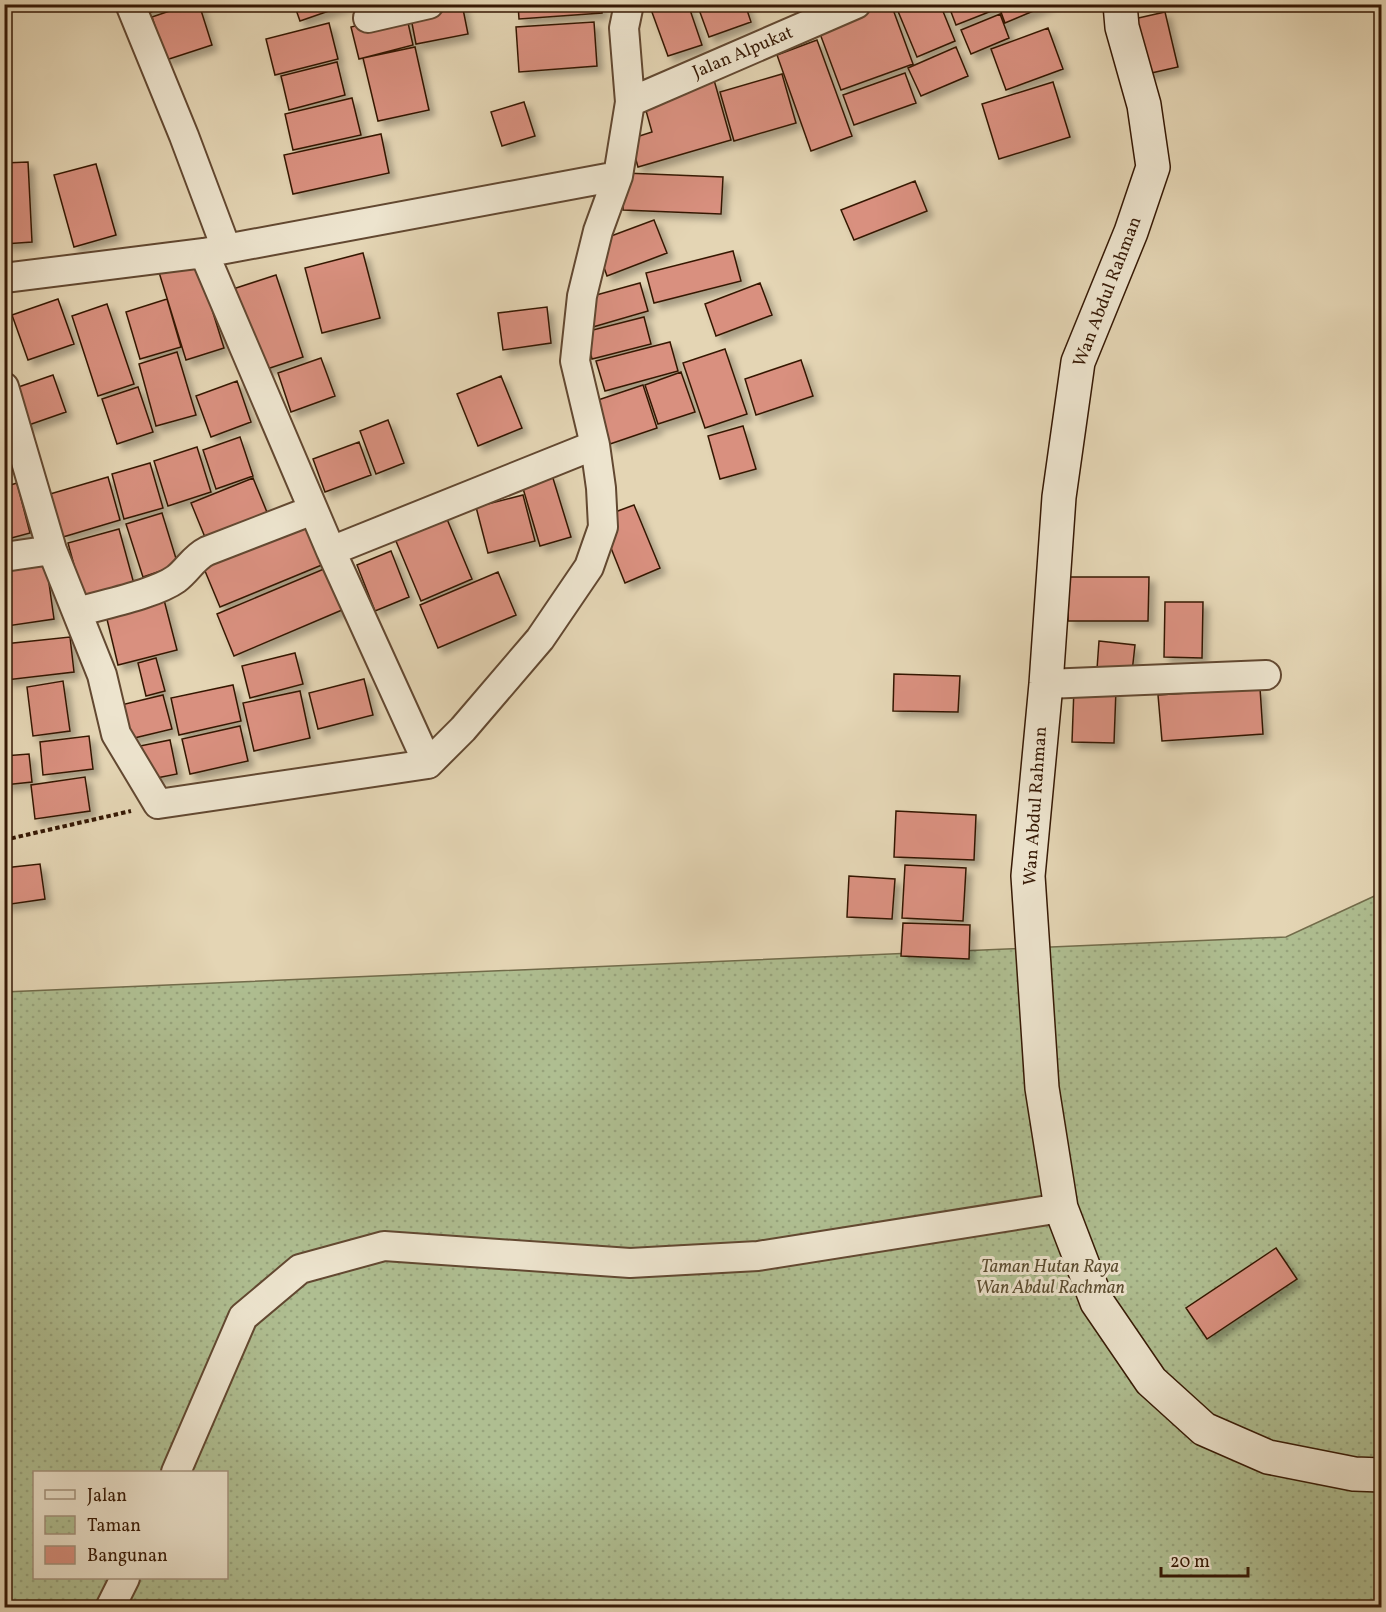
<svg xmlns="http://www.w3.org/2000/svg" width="1386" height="1612" font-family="Vollkorn,serif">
	<defs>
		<pattern id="park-dots" width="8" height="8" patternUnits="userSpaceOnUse" patternTransform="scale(1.5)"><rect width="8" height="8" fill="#afbe91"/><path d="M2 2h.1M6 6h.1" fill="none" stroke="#97a37c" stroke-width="1.8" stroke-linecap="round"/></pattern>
		<filter id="shadow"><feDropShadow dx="5.5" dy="5.5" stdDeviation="3" flood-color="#0004"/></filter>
	</defs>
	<rect width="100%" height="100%" fill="#e4d5b4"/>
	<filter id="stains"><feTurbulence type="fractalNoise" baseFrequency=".00333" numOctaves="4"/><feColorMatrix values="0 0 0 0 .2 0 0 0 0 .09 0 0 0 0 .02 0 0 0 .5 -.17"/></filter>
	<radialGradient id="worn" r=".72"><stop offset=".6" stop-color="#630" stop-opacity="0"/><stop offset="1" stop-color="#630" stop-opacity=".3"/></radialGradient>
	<!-- park -->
	<path fill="url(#park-dots)" stroke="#726c4b" stroke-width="1.5" fill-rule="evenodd" d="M1381,893V1607H5L4,992L1286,937ZM34,1472H226V1578H34Z"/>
	<!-- building -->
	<path fill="#d9907f" stroke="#361905" stroke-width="1.5" filter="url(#shadow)" d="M136,4H173L140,16Z
		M190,4H199L212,45L166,60L152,17Z
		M294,4H349L300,21Z
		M428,4H462L468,34L416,44L409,8Z
		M518,4H602V13L519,19Z
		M649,4H688L702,45L668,56Z
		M697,4H745L751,22L709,37Z
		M864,4H891L913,64L841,90L816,23Z
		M895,4H940L955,41L917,57Z
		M948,4H992L994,10L956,25Z
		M998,4H1050L1005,23Z
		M1165,12L1178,67L1138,76L1125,21Z
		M406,14L413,45L359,59L351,27Z
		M1000,14L1009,38L971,54L961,30Z
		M594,22L597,66L519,72L516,27Z
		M329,23L338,59L275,75L266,39Z
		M1048,28L1063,69L1006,90L991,49Z
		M817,40L852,136L811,151L777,55Z
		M415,47L429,110L378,121L363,58Z
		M956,47L968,76L921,96L908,68Z
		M337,62L345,95L289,110L281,76Z
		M905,73L916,103L854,125L843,95Z
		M782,74L796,123L734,141L720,92Z
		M714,80L731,140L638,167L630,139L652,132L643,100Z
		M1053,82L1070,137L999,159L982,104Z
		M352,98L361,135L293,150L285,114Z
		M524,102L535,136L502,146L491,112Z
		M381,134L389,173L293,194L284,155Z
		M28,162L32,242L4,244V163Z
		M96,164L116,235L74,247L54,175Z
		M624,173L723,177L721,214L623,210Z
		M915,181L927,211L854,240L841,210Z
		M654,220L667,253L607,276L595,242Z
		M733,251L741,281L654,303L646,273Z
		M363,253L380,318L322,333L305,268Z
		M196,258L224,348L186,360L158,269Z
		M276,275L303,357L261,371L233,289Z
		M640,283L648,311L586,329L578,300Z
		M760,283L772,315L716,336L705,304Z
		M58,299L74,344L28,360L12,315Z
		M167,299L181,347L140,359L126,312Z
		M107,304L134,384L98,396L72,316Z
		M547,307L551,343L503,350L498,313Z
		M644,317L651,344L592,359L585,332Z
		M670,342L678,371L605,391L596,361Z
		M725,349L747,414L705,428L683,363Z
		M177,352L196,415L156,426L139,364Z
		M321,358L335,396L291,412L278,373Z
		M801,360L813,396L756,415L745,379Z
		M681,372L695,412L658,424L645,385Z
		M53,375L66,412L20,428L7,391Z
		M501,376L522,428L478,446L457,394Z
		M237,381L251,422L211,437L196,396Z
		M643,385L657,428L610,444L595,401Z
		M138,387L153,432L117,444L102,399Z
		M388,420L404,463L376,474L360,431Z
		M743,426L756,469L720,479L708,436Z
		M240,437L253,476L216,489L203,450Z
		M359,442L371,475L325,492L313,459Z
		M197,447L211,492L168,506L154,461Z
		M150,463L163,508L124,519L112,474Z
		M552,475L571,537L540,546L522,485Z
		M108,477L120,520L63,537L50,494Z
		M253,478L271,522L209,547L191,503Z
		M17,483L30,533L4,540V487Z
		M523,495L535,541L488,553L476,507Z
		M634,505L660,568L625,583L599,518Z
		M444,512L472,579L421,601L393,534Z
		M162,513L178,565L143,577L126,524Z
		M309,514L329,562L220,607L200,559Z
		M119,529L134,584L83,598L68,543Z
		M391,551L409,597L375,611L357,565Z
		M46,562L54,619L7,626L4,568Z
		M331,566L349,607L234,656L217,614Z
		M498,572L516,615L438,648L420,605Z
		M1069,577H1149L1148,621H1068Z
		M163,596L177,650L118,665L105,611Z
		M1165,602H1203L1202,658L1164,657Z
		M70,637L74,672L6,680L4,644Z
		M1099,641L1135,645L1132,672L1097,669Z
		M295,653L303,684L250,698L242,666Z
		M156,658L165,691L146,696L138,663Z
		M894,674L960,676L958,712L893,711Z
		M364,679L373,715L318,729L309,693Z
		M63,681L70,731L33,736L27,687Z
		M233,685L241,721L179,735L171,698Z
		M1074,688L1116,689L1114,743L1072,742Z
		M1260,688L1263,734L1162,741L1158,695Z
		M300,691L310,738L254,751L243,703Z
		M163,695L172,729L130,739L121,705Z
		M240,726L248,761L190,774L182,739Z
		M89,736L93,769L43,775L40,742Z
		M170,740L177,774L131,783L125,749Z
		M29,754L32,782L4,785V756Z
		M85,777L90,811L35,819L31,785Z
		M896,811L976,815L974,860L894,857Z
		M40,864L45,899L4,905V868Z
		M905,865L966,868L963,921L902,918Z
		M849,876L895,879L892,919L847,917Z
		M903,923L970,925L969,959L901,956Z
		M1276,1248L1297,1279L1207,1339L1186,1308Z"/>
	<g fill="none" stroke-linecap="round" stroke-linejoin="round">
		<!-- street casing -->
		<g stroke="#624831" stroke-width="32">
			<path id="street" d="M130,4L184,136L226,248
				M368,18L429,4
				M630,102L856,4
				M204,253L331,551L428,764
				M4,278L204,253L618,176
				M4,387L52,550L102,675L116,734L158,804L428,764L463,729L540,639L589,567L603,527L601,488L595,445L575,361L582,296L598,231L618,176L630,102L624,28L629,4
				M331,551L595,445
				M4,557L52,550
				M78,612C104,604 155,594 176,579C188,570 193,558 207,551L313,510
				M1046,684L1266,675
				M176,1472L243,1317L300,1269L384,1246L630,1263L758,1256L1061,1208
				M110,1608L125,1578"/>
		</g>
		<!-- secondary casing -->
		<g stroke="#361905" stroke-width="36">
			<path id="secondary" d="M1120,4L1122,27L1144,105L1153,167L1131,232L1078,362L1059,497L1046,684L1028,876L1042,1088L1061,1208L1097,1302L1151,1381L1204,1429L1268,1457L1354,1474L1382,1475"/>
		</g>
		<!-- path -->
		<path stroke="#361905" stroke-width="4" stroke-dasharray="4.5 3" stroke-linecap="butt" d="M4,840L131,811"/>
		<!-- street -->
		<use href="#street" stroke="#ede4ce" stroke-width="28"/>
		<!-- secondary -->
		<use href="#secondary" stroke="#ede4ce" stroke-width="33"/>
	</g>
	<g text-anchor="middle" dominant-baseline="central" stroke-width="6" stroke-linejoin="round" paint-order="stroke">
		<!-- street labels -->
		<g font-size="18" fill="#361905" stroke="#ede4ce">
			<text transform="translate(743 53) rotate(-23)">Jalan Alpukat</text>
			<text transform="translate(1108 292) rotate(-69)">Wan Abdul Rahman</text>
			<text transform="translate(1036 806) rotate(-86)">Wan Abdul Rahman</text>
		</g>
		<!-- park labels -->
		<g font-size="18" font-style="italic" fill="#5a4b2f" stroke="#ede4ce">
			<text x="1050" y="1267">Taman Hutan Raya<tspan x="1050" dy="21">Wan Abdul Rachman</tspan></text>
		</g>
	</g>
	<!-- margin -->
	<rect width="1386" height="1612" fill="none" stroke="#e4d5b4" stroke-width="24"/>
	<rect x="6" y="6" width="1374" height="1600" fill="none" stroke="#361905" stroke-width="3"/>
	<rect x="12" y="12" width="1362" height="1588" fill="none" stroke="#361905" stroke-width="1.5"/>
	<!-- legend -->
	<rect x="33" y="1471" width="195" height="108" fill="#ede4ce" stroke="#a4937e" stroke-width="1.5"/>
	<rect x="45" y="1490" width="30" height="9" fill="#ede4ce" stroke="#a4937e" stroke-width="1.5"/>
	<text x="87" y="1501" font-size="18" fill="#361905">Jalan</text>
	<rect x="45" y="1516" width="30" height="18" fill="url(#park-dots)" stroke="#a4937e" stroke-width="1.5"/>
	<text x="87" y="1531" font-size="18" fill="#361905">Taman</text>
	<rect x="45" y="1546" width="30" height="18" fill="#d9907f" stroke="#a4937e" stroke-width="1.5"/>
	<text x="87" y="1561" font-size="18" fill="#361905">Bangunan</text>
	<!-- scale -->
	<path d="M1161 1567v9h87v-9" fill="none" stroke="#361905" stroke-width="3"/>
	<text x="1170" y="1567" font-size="18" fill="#361905" stroke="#ede4ce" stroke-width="4.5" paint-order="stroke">20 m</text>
	<rect width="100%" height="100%" filter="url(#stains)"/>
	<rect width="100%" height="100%" fill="url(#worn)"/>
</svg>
